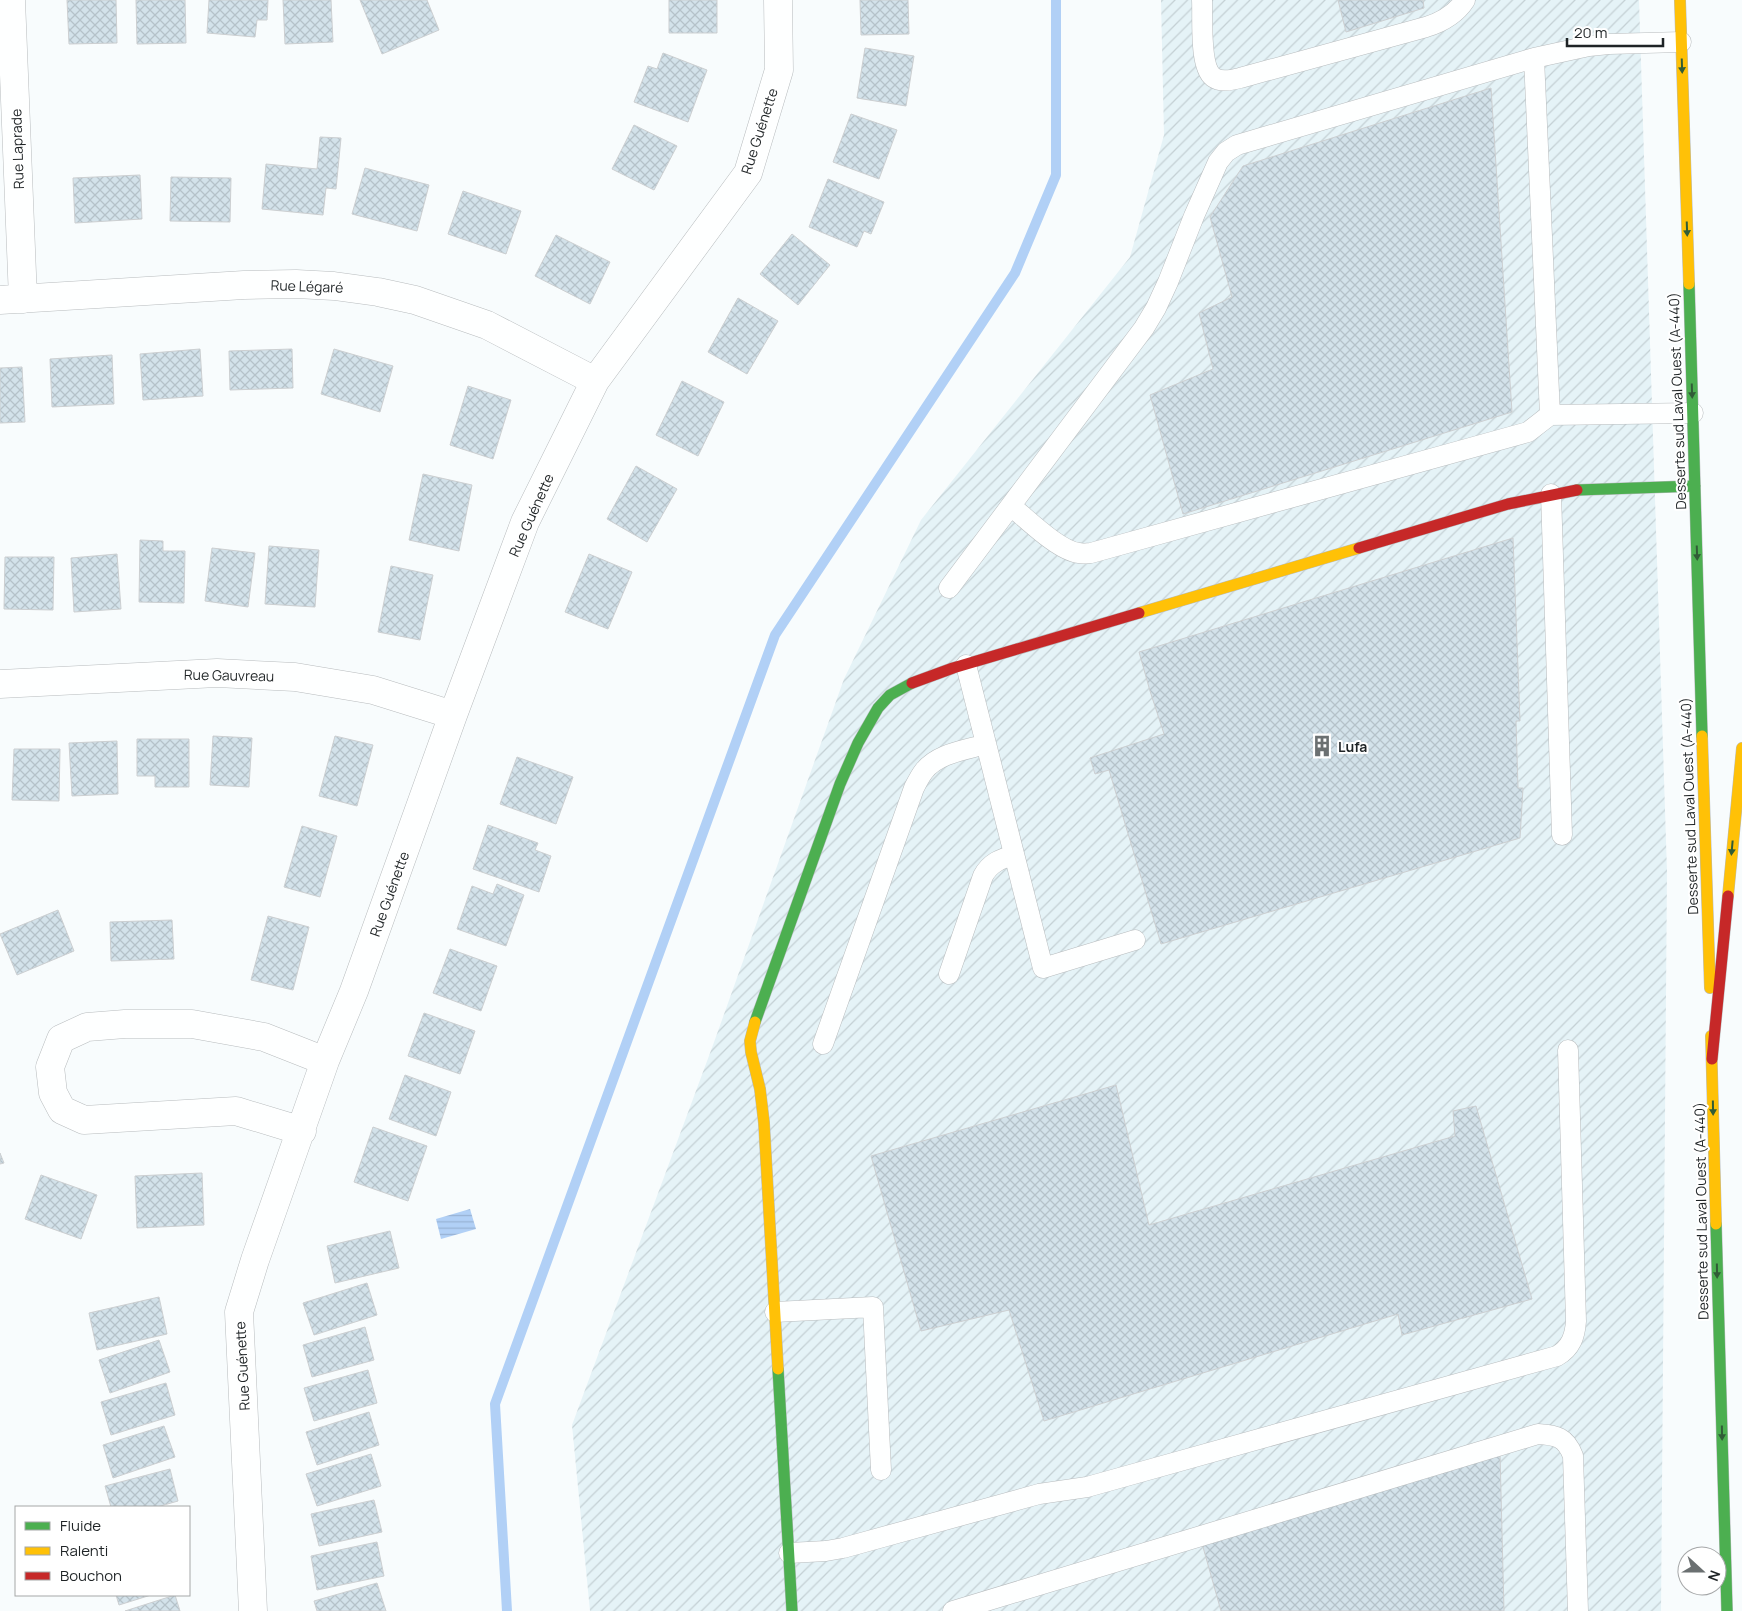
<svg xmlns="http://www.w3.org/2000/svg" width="1742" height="1611" font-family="Manrope,sans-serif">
	<defs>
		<pattern id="industrial-furrows" width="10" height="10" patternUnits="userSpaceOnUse" patternTransform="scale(1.25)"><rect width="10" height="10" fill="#e5f3f7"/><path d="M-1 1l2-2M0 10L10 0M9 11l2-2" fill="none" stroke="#c4d0d4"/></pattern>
		<pattern id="water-rules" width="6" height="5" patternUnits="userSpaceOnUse" patternTransform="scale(1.25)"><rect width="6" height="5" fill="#b1d0f6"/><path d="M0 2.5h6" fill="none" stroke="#98b2d3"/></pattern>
		<pattern id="building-cross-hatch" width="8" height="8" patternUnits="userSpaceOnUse" patternTransform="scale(1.25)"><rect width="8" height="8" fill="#d3e2ea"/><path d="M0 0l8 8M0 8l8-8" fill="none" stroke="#b5c2c9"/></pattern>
	</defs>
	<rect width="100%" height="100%" fill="#f8fcfd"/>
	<!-- industrial -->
	<path fill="url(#industrial-furrows)" d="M1161,0H1639L1667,872L1661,1611H590L572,1425L713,1045L844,679L921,520L1130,257L1164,135Z"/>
	<!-- water -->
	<path fill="url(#water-rules)" d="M470,1209L476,1229L441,1239L436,1219Z"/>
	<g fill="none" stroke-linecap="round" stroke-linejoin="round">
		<!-- stream -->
		<path stroke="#b1d0f6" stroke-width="10" d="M507,1611L495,1404L775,635L1015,273L1056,175V0"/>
	</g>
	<!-- building -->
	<path fill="url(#building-cross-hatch)" stroke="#cccfd1" d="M67,0H116L117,43L69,44Z
		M136,0H185L186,43L137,44Z
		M209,0H268L267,20H257L255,37L207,33Z
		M283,0H331L333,42L285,44Z
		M360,0H427L439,30L382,54Z
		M669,0H717V33H669Z
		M860,0H908L909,34L861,35Z
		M1338,0H1423L1424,8L1346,32Z
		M865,48L914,56L906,106L857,98Z
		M663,53L707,70L688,122L634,102L648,66L657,69Z
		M1491,88L1512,412L1183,514L1150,395L1213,369L1199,313L1232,297L1210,217L1243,166Z
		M851,114L897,130L879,179L833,162Z
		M634,125L677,146L654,190L612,169Z
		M320,137L341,138L336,189L326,188L323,215L262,209L266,164L317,169Z
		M365,168L429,185L417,231L352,214Z
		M140,175L142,219L75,223L73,178Z
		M171,177L231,178L230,222L170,221Z
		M828,179L884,202L871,234L864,231L857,247L809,227Z
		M463,191L521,211L506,254L448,234Z
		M792,234L830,265L798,305L760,274Z
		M556,235L610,262L590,304L535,276Z
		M738,298L778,321L747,374L708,352Z
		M200,349L203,396L143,400L140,354Z
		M292,349L293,388L230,390L229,351Z
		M334,349L393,366L380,412L321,394Z
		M112,355L114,404L52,407L50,359Z
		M22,367L25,422L0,423V368Z
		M682,381L724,402L698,456L656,435Z
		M468,386L511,400L493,459L450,445Z
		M636,466L677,489L647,542L607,519Z
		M423,474L472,485L459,551L409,540Z
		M1513,538L1520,721H1516L1518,788H1523L1520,838L1161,944L1109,770L1095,774L1090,758L1164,734L1150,691L1139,652Z
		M140,540L163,541V551H185L184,603L139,602Z
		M269,546L319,550L315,607L265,604Z
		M212,548L255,553L248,607L205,601Z
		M117,554L121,609L74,612L71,558Z
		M589,554L632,572L608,629L565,612Z
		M5,557H54L53,610L4,609Z
		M391,566L433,575L420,640L378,632Z
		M213,736L252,738L249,787L210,785Z
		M335,736L373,745L357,806L319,796Z
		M137,739H189V787H155V776H137Z
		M117,741L118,794L72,796L69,743Z
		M14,749H60L59,801L12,800Z
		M517,757L573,777L556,824L500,804Z
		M488,825L538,843L535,850L551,856L539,892L473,869Z
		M302,826L337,836L320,897L284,887Z
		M497,884L524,895L506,946L457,929L472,886L493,894Z
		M58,910L74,951L17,975L0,934Z
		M268,916L309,927L293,990L251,980Z
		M172,920L174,959L111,961L110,922Z
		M450,949L497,966L481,1011L433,993Z
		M424,1013L475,1031L460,1074L408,1056Z
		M405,1075L451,1092L436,1136L389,1119Z
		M1116,1085L1149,1225L1455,1136L1453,1111L1476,1106L1532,1299L1402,1335L1398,1314L1044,1421L1009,1310L921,1331L871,1156Z
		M373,1127L427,1146L408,1201L354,1182Z
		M0,1153L4,1163L0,1164Z
		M202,1173L204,1225L137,1228L135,1176Z
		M41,1175L97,1195L81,1239L25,1219Z
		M390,1231L399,1268L335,1283L327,1246Z
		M367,1283L377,1315L314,1335L303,1303Z
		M159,1297L167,1334L97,1350L89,1313Z
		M365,1327L374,1360L312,1377L303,1345Z
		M159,1340L170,1372L110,1393L99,1360Z
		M368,1370L377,1403L314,1421L304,1388Z
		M166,1383L175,1415L111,1435L101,1402Z
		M369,1412L379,1445L317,1465L306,1432Z
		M164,1426L175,1457L113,1478L103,1445Z
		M1500,1453L1504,1611H1221L1201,1540Z
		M371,1454L381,1486L317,1506L306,1474Z
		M170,1469L178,1501L157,1507H111L105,1486Z
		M374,1500L382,1532L319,1546L311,1514Z
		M377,1542L384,1576L317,1590L311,1556Z
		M377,1583L386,1611H317L314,1601Z
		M116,1595H151L119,1605Z
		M175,1595L180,1611H125Z"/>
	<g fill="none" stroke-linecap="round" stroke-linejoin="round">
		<!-- lane casing -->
		<g stroke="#b8bcbe" stroke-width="21">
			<path id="lane" d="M1202,0C1203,17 1199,66 1213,77C1221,83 1232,80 1240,78L1426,27C1442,22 1456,14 1465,0
				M1681,42L1609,44L1589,46L1534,58L1550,415L1693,413
				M1551,494L1562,835
				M1011,506C1027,519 1059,551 1079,553C1083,554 1088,553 1091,553L1528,432L1550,415
				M949,588L1144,328L1156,308L1168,282L1194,216L1218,162L1226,152L1237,145L1534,58
				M966,665L1043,968L1135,940
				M949,974L983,876C990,863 1000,859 1014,855
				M823,1044L914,788C917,782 920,776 924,771C938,753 966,750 986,744
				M775,1312L873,1307L881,1470
				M789,1553L826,1551L843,1548L1039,1494L1087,1487L1557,1356C1571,1348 1575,1336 1576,1321L1568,1050
				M953,1611L1538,1434C1556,1435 1566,1437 1573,1456L1578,1611"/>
		</g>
		<!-- street casing -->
		<g stroke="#b8bcbe" stroke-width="29">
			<path id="street" d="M11,0L23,299
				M0,300L244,285L296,284L334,286L378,292L415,300L487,325L595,381
				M0,684L217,673L295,677L373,690L453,715
				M302,1131L236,1111L84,1120L62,1110L53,1093L50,1067L61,1039L87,1027L125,1024H192L264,1037L325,1061
				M253,1611L239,1312L255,1260L325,1061L354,991L453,715L525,522L595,381L748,173L779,70L778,0"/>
		</g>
		<!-- fast casing -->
		<g stroke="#b8bcbe" stroke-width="12">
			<path id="fast" d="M1689,284L1702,736
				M1577,490L1695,486
				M755,1022L840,784L858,743L878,708L890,695L912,683
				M1716,1224L1727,1611
				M778,1369L792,1611"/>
		</g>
		<!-- slow casing -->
		<g stroke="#b8bcbe" stroke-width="12">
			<path id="slow" d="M1680,0L1689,284
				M1139,613L1359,548
				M1702,736L1710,988
				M1728,896L1742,748
				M755,1022L750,1041L751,1052L760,1089L764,1123L778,1369
				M1711,1036L1716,1224"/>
		</g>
		<!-- jam casing -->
		<g stroke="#b8bcbe" stroke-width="12">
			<path id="jam" d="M1359,548L1508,504L1577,490
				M912,683L953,668L1139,613
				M1712,1059L1728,896"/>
		</g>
		<!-- lane -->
		<use href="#lane" stroke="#feffff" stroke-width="20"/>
		<!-- street -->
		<use href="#street" stroke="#feffff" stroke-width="28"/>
		<!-- fast -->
		<use href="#fast" stroke="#4caf50" stroke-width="11"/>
		<!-- slow -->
		<use href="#slow" stroke="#ffc107" stroke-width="11"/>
		<!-- jam -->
		<use href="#jam" stroke="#c62828" stroke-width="11"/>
	</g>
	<!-- one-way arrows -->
	<defs><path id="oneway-solid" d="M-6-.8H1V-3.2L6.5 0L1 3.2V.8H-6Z" transform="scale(1.25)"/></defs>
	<g fill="#315c37">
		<use href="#oneway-solid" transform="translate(1682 66) rotate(88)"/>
		<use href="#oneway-solid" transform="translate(1687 229) rotate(88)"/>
		<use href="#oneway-solid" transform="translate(1692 391) rotate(88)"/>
		<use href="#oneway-solid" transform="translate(1697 553) rotate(88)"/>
		<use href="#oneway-solid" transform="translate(1732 848) rotate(95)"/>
		<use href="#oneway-solid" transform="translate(1713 1108) rotate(89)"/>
		<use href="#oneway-solid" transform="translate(1717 1271) rotate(89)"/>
		<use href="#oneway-solid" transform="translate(1722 1433) rotate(89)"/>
	</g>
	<!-- icons -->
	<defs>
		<g id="building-bare" transform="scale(1.725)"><path d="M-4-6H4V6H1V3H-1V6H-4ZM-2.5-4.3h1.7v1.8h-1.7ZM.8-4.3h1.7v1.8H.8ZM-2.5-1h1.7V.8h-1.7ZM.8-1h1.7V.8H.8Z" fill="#6b7071" stroke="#fff" stroke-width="2.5" paint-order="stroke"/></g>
	</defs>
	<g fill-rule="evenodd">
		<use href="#building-bare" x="1322" y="746"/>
	</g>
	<g text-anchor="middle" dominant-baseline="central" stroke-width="4" stroke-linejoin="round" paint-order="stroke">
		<!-- street labels -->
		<g font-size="14" fill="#1f2426" stroke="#fff">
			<text transform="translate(759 131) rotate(-72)">Rue Guénette</text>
			<text transform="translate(17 149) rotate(-92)">Rue Laprade</text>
			<text transform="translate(307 286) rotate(2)">Rue Légaré</text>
			<text transform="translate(1677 401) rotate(-92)">Desserte sud Laval Ouest (A-440)</text>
			<text transform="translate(531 515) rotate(-66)">Rue Guénette</text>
			<text transform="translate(229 675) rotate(1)">Rue Gauvreau</text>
			<text transform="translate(1689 806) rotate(-92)">Desserte sud Laval Ouest (A-440)</text>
			<text transform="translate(389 894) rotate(-70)">Rue Guénette</text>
			<text transform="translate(1701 1211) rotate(-91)">Desserte sud Laval Ouest (A-440)</text>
			<text transform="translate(242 1366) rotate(-93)">Rue Guénette</text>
		</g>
		<!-- poi labels -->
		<g font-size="14" font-weight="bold" fill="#1f2426" stroke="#fff" text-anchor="start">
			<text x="1338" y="746">Lufa</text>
		</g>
	</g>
	<!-- legend -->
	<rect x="15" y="1506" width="175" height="90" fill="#ffffff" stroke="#a5a7a8"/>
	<rect x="25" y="1522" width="25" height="8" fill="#4caf50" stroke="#a5a7a8"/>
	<text x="60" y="1531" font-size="15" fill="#1f2426">Fluide</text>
	<rect x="25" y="1547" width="25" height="8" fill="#ffc107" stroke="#a5a7a8"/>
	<text x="60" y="1556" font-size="15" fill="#1f2426">Ralenti</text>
	<rect x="25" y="1572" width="25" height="8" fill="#c62828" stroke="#a5a7a8"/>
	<text x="60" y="1581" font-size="15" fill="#1f2426">Bouchon</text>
	<!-- north arrow -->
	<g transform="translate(1702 1571) rotate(111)"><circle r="24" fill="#ffffff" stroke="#a5a7a8"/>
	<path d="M0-4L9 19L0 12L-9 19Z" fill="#6b7071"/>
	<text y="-8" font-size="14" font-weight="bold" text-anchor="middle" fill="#1f2426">N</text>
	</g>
	<!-- scale -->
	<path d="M1567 38v8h96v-8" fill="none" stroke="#1f2426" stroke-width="2.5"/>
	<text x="1574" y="38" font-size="15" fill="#1f2426" stroke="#ffffff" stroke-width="4" paint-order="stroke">20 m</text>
</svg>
